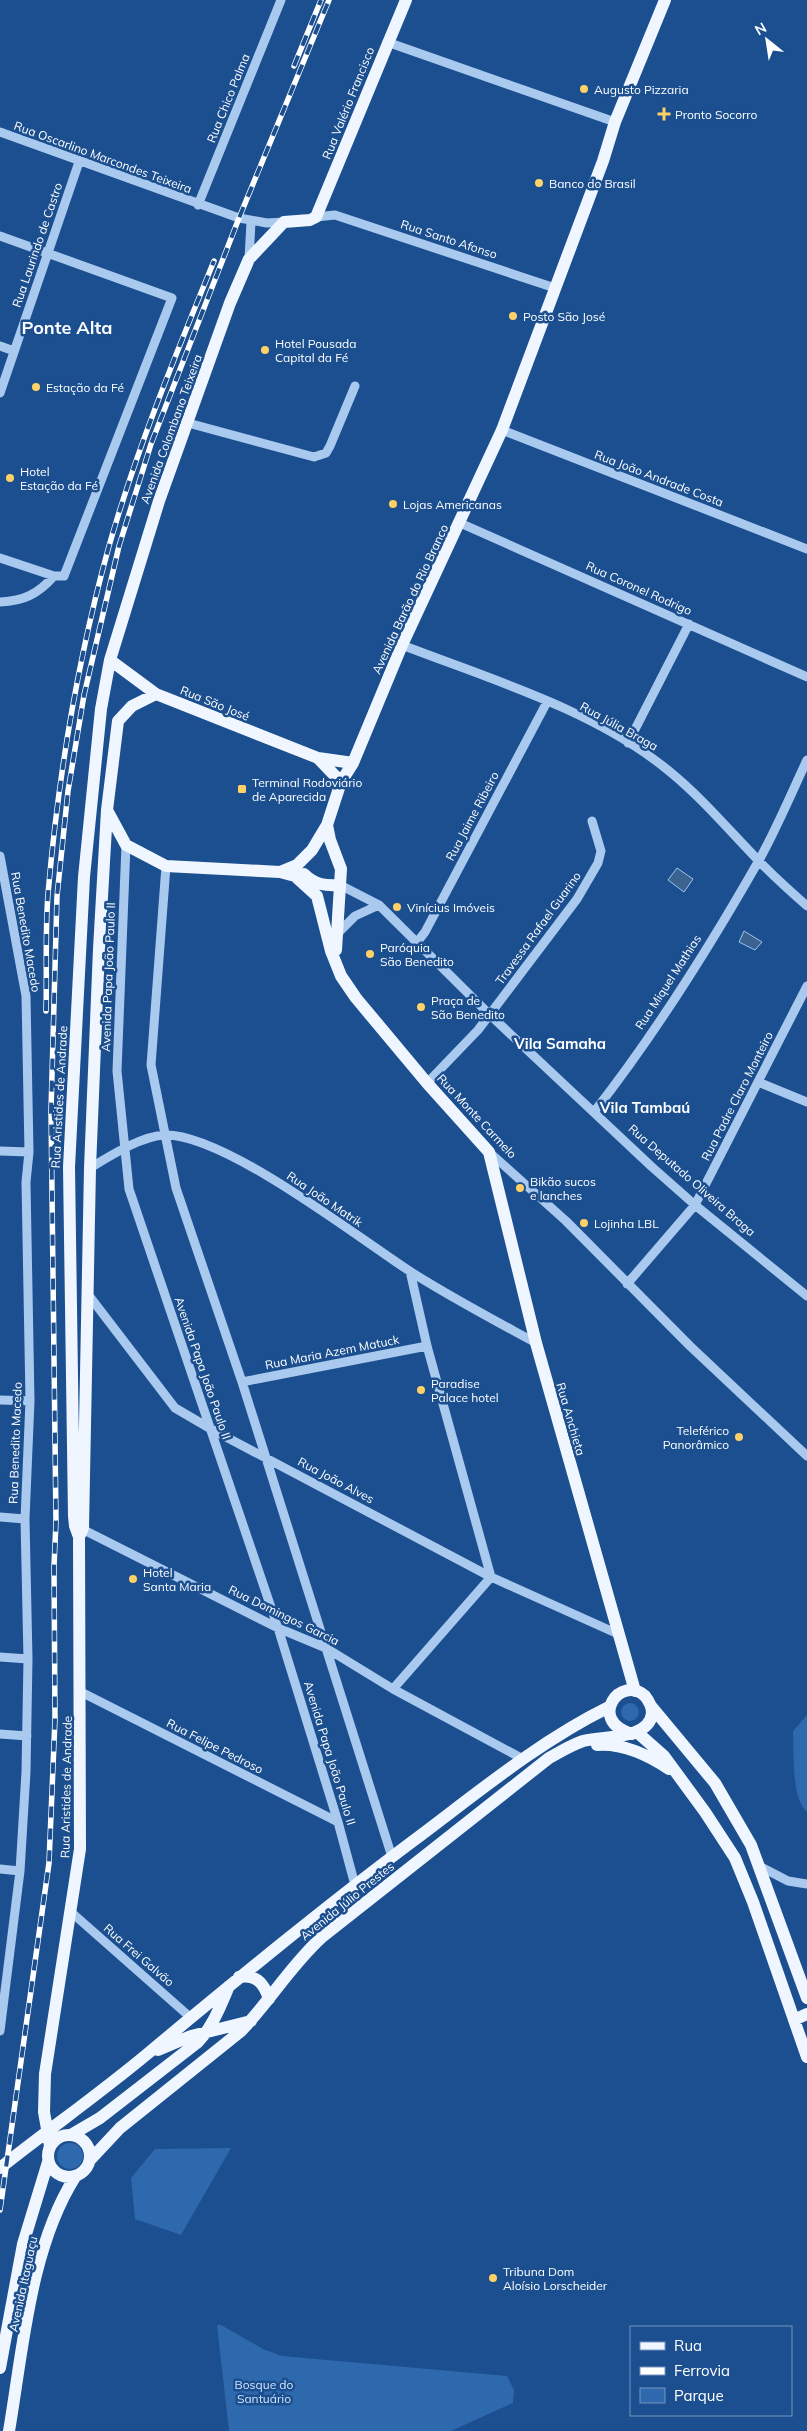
<svg xmlns="http://www.w3.org/2000/svg" width="807" height="2431" font-family="Mulish,sans-serif">
	<rect width="100%" height="100%" fill="#1b4f8f"/>
	<!-- green -->
	<path fill="#2e69ad" d="M621 1712a9 9 0 1 1 18 0a9 9 0 1 1-18 0Z
		M807,1715V1812C791,1797 794,1754 793,1731Z
		M57 2156a13 13 0 1 1 26 0a13 13 0 1 1-26 0Z
		M231,2148L181,2235L135,2219L131,2178L155,2149Z
		M217,2325H221L263,2349L282,2356L507,2376L514,2390L513,2403L451,2431H229Z"/>
	<!-- water -->
	<path fill="#3c6290" stroke="#9cc4f0" d="M677,868L693,879L684,892L668,880Z
		M744,931L762,942L755,950L739,942Z"/>
	<g fill="none" stroke-linecap="round" stroke-linejoin="round">
		<!-- minor -->
		<path stroke="#a9c9ee" stroke-width="9" d="M387,42L615,122
			M0,132L239,218L267,223L284,222
			M198,205L281,0
			M316,217L335,215L555,288
			M0,236L172,298L64,576H54C38,594 24,601 0,602
			M249,259L251,222
			M0,346L14,351
			M0,393L79,162
			M188,423L314,457L326,453L330,446L355,386
			M502,430L807,549
			M460,523L807,677
			M0,558L54,576
			M402,645C490,679 595,710 669,771C701,797 728,829 757,859C773,876 790,891 807,906
			M628,743L689,624
			M126,845L117,1071L129,1189L278,1628L338,1822L355,1885
			M0,856L26,996L29,1152L26,1182L30,1401L25,1519L28,1659L26,1772L20,1871L0,2031
			M166,866L151,1065L176,1188L242,1382L392,1857
			M340,885L379,905L489,1014L652,1167L695,1205L807,1296
			M336,935L355,916L379,905
			M418,941L425,932L547,702
			M758,1082L807,1102
			M427,1083L478,1030L577,899L598,863L601,851L592,821
			M594,1112C655,1034 709,948 758,862C776,830 791,794 807,760
			M0,1151L29,1152
			M489,1152L566,1221L690,1346L807,1456
			M90,1168C110,1156 141,1136 165,1135C225,1134 357,1237 411,1272C452,1298 494,1320 536,1343
			M627,1284L695,1205L807,986
			M87,1293L175,1408L211,1429L491,1577L618,1634
			M242,1382L427,1346
			M0,1400L30,1401
			M0,1517L25,1519
			M78,1527L278,1628L326,1648L393,1689L523,1759
			M0,1657L28,1659
			M393,1689L491,1577L427,1346L410,1271
			M81,1692L338,1822
			M0,1734L27,1736
			M761,1867L788,1881L807,1884
			M0,1869L20,1871
			M71,1912L190,2017"/>
		<!-- major -->
		<path stroke="#f0f6ff" stroke-width="12" d="M110,660L156,694L318,758L353,763
			M318,758L341,782
			M107,810L126,845L166,866L280,872L297,865L312,850L327,825L341,782L353,763L402,645L502,430L603,161L615,122L665,0
			M327,825L330,840L341,869L336,950
			M280,872L295,876L317,896L331,951L341,976L356,998L427,1083L489,1152L536,1343L635,1691
			M304,874C315,885 326,886 340,885
			M79,1537L83,1528L90,1168L99,949L107,810L118,721L132,706L156,694
			M651,1706L715,1783L751,1845L807,1998
			M638,1733L664,1756L705,1812L735,1858L753,1902L807,2057
			M597,1745C624,1743 648,1755 669,1769
			M239,1977C256,1974 264,1983 269,1999
			M794,2020L807,2014
			M158,2050L191,2036L251,2021
			M48 2156a21 21 0 1 1 42 0a21 21 0 1 1-42 0Z
			M71,2135L100,2118L198,2042C213,2026 220,2007 229,1986
			M50,2146L44,2112L45,2074L80,1849L79,1537L75,1526L74,1516L69,1167L84,877L101,709L110,660L159,501L230,303L249,259L284,222L310,220L316,217L406,0
			M91,2159L120,2128L241,2031C270,2001 291,1965 322,1937L549,1758C560,1752 571,1745 583,1741C603,1736 650,1740 652,1713C652,1707 649,1701 645,1696C621,1674 586,1720 632,1734
			M0,2168C48,2130 99,2094 146,2055C234,1982 321,1910 413,1841C476,1794 538,1742 609,1707
			M0,2368L23,2244L48,2162
			M9,2431C23,2349 30,2248 75,2177"/>
		<!-- rail casing -->
		<g stroke="#fff" stroke-width="5.5">
			<path id="rail" d="M294,66L321,0
				M46,1011C47,972 45,933 48,894C58,778 78,658 109,546C137,448 176,354 214,261
				M0,2210L49,1863L55,1719L54,1566L56,1522L51,1111L57,896L68,791L84,695L119,546L151,444L239,218L329,0"/>
		</g>
		<!-- rail -->
		<use href="#rail" stroke="#1b4f8f" stroke-width="4" stroke-dasharray="11" stroke-linecap="butt"/>
	</g>
	<!-- markers -->
	<g fill="#ffd166" stroke="#1b4f8f" stroke-width="2">
		<circle cx="584" cy="89" r="5"/>
		<path d="M661.5 106.5h5v5h5v5h-5v5h-5v-5h-5v-5h5z"/>
		<circle cx="539" cy="183" r="5"/>
		<circle cx="513" cy="316" r="5"/>
		<circle cx="265" cy="350" r="5"/>
		<circle cx="36" cy="387" r="5"/>
		<circle cx="10" cy="478" r="5"/>
		<circle cx="393" cy="504" r="5"/>
		<rect x="237" y="784" width="10" height="10" rx="2.5"/>
		<circle cx="397" cy="907" r="5"/>
		<circle cx="370" cy="954" r="5"/>
		<circle cx="421" cy="1007" r="5"/>
		<circle cx="520" cy="1188" r="5"/>
		<circle cx="584" cy="1223" r="5"/>
		<circle cx="421" cy="1390" r="5"/>
		<circle cx="739" cy="1437" r="5"/>
		<circle cx="133" cy="1579" r="5"/>
		<circle cx="493" cy="2278" r="5"/>
	</g>
	<g text-anchor="middle" dominant-baseline="central" stroke-width="5" stroke-linejoin="round" paint-order="stroke">
		<!-- poi labels -->
		<g font-size="12" fill="#fff" stroke="#1b4f8f" text-anchor="start">
			<text x="594" y="89">Augusto Pizzaria</text>
			<text x="675" y="114">Pronto Socorro</text>
			<text x="549" y="183">Banco do Brasil</text>
			<text x="523" y="316">Posto São José</text>
			<text x="275" y="343">Hotel Pousada<tspan x="275" dy="14">Capital da Fé</tspan></text>
			<text x="46" y="387">Estação da Fé</text>
			<text x="20" y="471">Hotel<tspan x="20" dy="14">Estação da Fé</tspan></text>
			<text x="403" y="504">Lojas Americanas</text>
			<text x="252" y="782">Terminal Rodoviário<tspan x="252" dy="14">de Aparecida</tspan></text>
			<text x="407" y="907">Vinícius Imóveis</text>
			<text x="380" y="947">Paróquia<tspan x="380" dy="14">São Benedito</tspan></text>
			<text x="431" y="1000">Praça de<tspan x="431" dy="14">São Benedito</tspan></text>
			<text x="530" y="1181">Bikão sucos<tspan x="530" dy="14">e lanches</tspan></text>
			<text x="594" y="1223">Lojinha LBL</text>
			<text x="431" y="1383">Paradise<tspan x="431" dy="14">Palace hotel</tspan></text>
			<text x="729" y="1430" text-anchor="end">Teleférico<tspan x="729" dy="14">Panorâmico</tspan></text>
			<text x="143" y="1572">Hotel<tspan x="143" dy="14">Santa Maria</tspan></text>
			<text x="503" y="2271">Tribuna Dom<tspan x="503" dy="14">Aloísio Lorscheider</tspan></text>
		</g>
		<!-- street labels -->
		<g font-size="12" fill="#fff" stroke="#1b4f8f">
			<text transform="translate(228 98) rotate(-68)">Rua Chico Palma</text>
			<text transform="translate(348 103) rotate(-68)">Rua Valério Francisco</text>
			<text transform="translate(103 157) rotate(20)">Rua Oscarlino Marcondes Teixeira</text>
			<text transform="translate(449 239) rotate(18)">Rua Santo Afonso</text>
			<text transform="translate(37 245) rotate(-71)">Rua Laurindo de Castro</text>
			<text transform="translate(171 429) rotate(-70)">Avenida Colombano Teixeira</text>
			<text transform="translate(659 478) rotate(21)">Rua João Andrade Costa</text>
			<text transform="translate(639 588) rotate(24)">Rua Coronel Rodrigo</text>
			<text transform="translate(410 599) rotate(-65)">Avenida Barão do Rio Branco</text>
			<text transform="translate(215 703) rotate(22)">Rua São José</text>
			<text transform="translate(619 726) rotate(29)">Rua Júlia Braga</text>
			<text transform="translate(472 816) rotate(-62)">Rua Jaime Ribeiro</text>
			<text transform="translate(538 928) rotate(-54)">Travessa Rafael Guarino</text>
			<text transform="translate(26 932) rotate(80)">Rua Benedito Macedo</text>
			<text transform="translate(108 977) rotate(-88)">Avenida Papa João Paulo II</text>
			<text transform="translate(668 982) rotate(-57)">Rua Miquel Mathias</text>
			<text transform="translate(737 1096) rotate(-63)">Rua Padre Claro Monteiro</text>
			<text transform="translate(59 1097) rotate(-87)">Rua Aristides de Andrade</text>
			<text transform="translate(477 1116) rotate(47)">Rua Monte Carmelo</text>
			<text transform="translate(692 1180) rotate(41)">Rua Deputado Oliveira Braga</text>
			<text transform="translate(325 1199) rotate(34)">Rua João Matrik</text>
			<text transform="translate(332 1352) rotate(-11)">Rua Maria Azem Matuck</text>
			<text transform="translate(203 1368) rotate(71)">Avenida Papa João Paulo II</text>
			<text transform="translate(571 1419) rotate(74)">Rua Anchieta</text>
			<text transform="translate(15 1443) rotate(-88)">Rua Benedito Macedo</text>
			<text transform="translate(336 1480) rotate(28)">Rua João Alves</text>
			<text transform="translate(284 1615) rotate(26)">Rua Domingos Garcia</text>
			<text transform="translate(215 1746) rotate(27)">Rua Felipe Pedroso</text>
			<text transform="translate(330 1753) rotate(73)">Avenida Papa João Paulo II</text>
			<text transform="translate(66 1787) rotate(-89)">Rua Aristides de Andrade</text>
			<text transform="translate(347 1901) rotate(-39)">Avenida Júlio Prestes</text>
			<text transform="translate(139 1955) rotate(41)">Rua Frei Galvão</text>
			<text transform="translate(23 2284) rotate(-78)">Avenida Itaguaçu</text>
		</g>
		<!-- park labels -->
		<g font-size="12" fill="#cfe3fa" stroke="#1b4f8f">
			<text x="264" y="2384">Bosque do<tspan x="264" dy="14">Santuário</tspan></text>
		</g>
		<!-- quarter labels -->
		<g font-size="15" font-weight="bold" fill="#fff" stroke="#1b4f8f">
			<text x="560" y="1043">Vila Samaha</text>
			<text x="645" y="1107">Vila Tambaú</text>
		</g>
		<!-- district labels -->
		<g font-size="18" font-weight="bold" fill="#fff" stroke="#1b4f8f">
			<text x="67" y="327">Ponte Alta</text>
		</g>
	</g>
	<!-- legend -->
	<rect x="630" y="2326" width="162" height="90" fill="#1b4f8f" stroke="#7695bc"/>
	<rect x="640" y="2342" width="25" height="8" fill="#f0f6ff" stroke="#7695bc"/>
	<text x="674" y="2351" font-size="15" fill="#ffffff">Rua</text>
	<rect x="640" y="2367" width="25" height="8" fill="#ffffff" stroke="#7695bc"/>
	<text x="674" y="2376" font-size="15" fill="#ffffff">Ferrovia</text>
	<rect x="640" y="2388" width="25" height="15" fill="#2e69ad" stroke="#7695bc"/>
	<text x="674" y="2401" font-size="15" fill="#ffffff">Parque</text>
	<!-- north arrow -->
	<g transform="translate(767 40) rotate(330)" stroke="#1b4f8f" stroke-width="4" paint-order="stroke">
	<path d="M0-4L9 19L0 12L-9 19Z" fill="#ffffff"/>
	<text y="-8" font-size="14" font-weight="bold" text-anchor="middle" fill="#ffffff">N</text>
	</g>
</svg>
